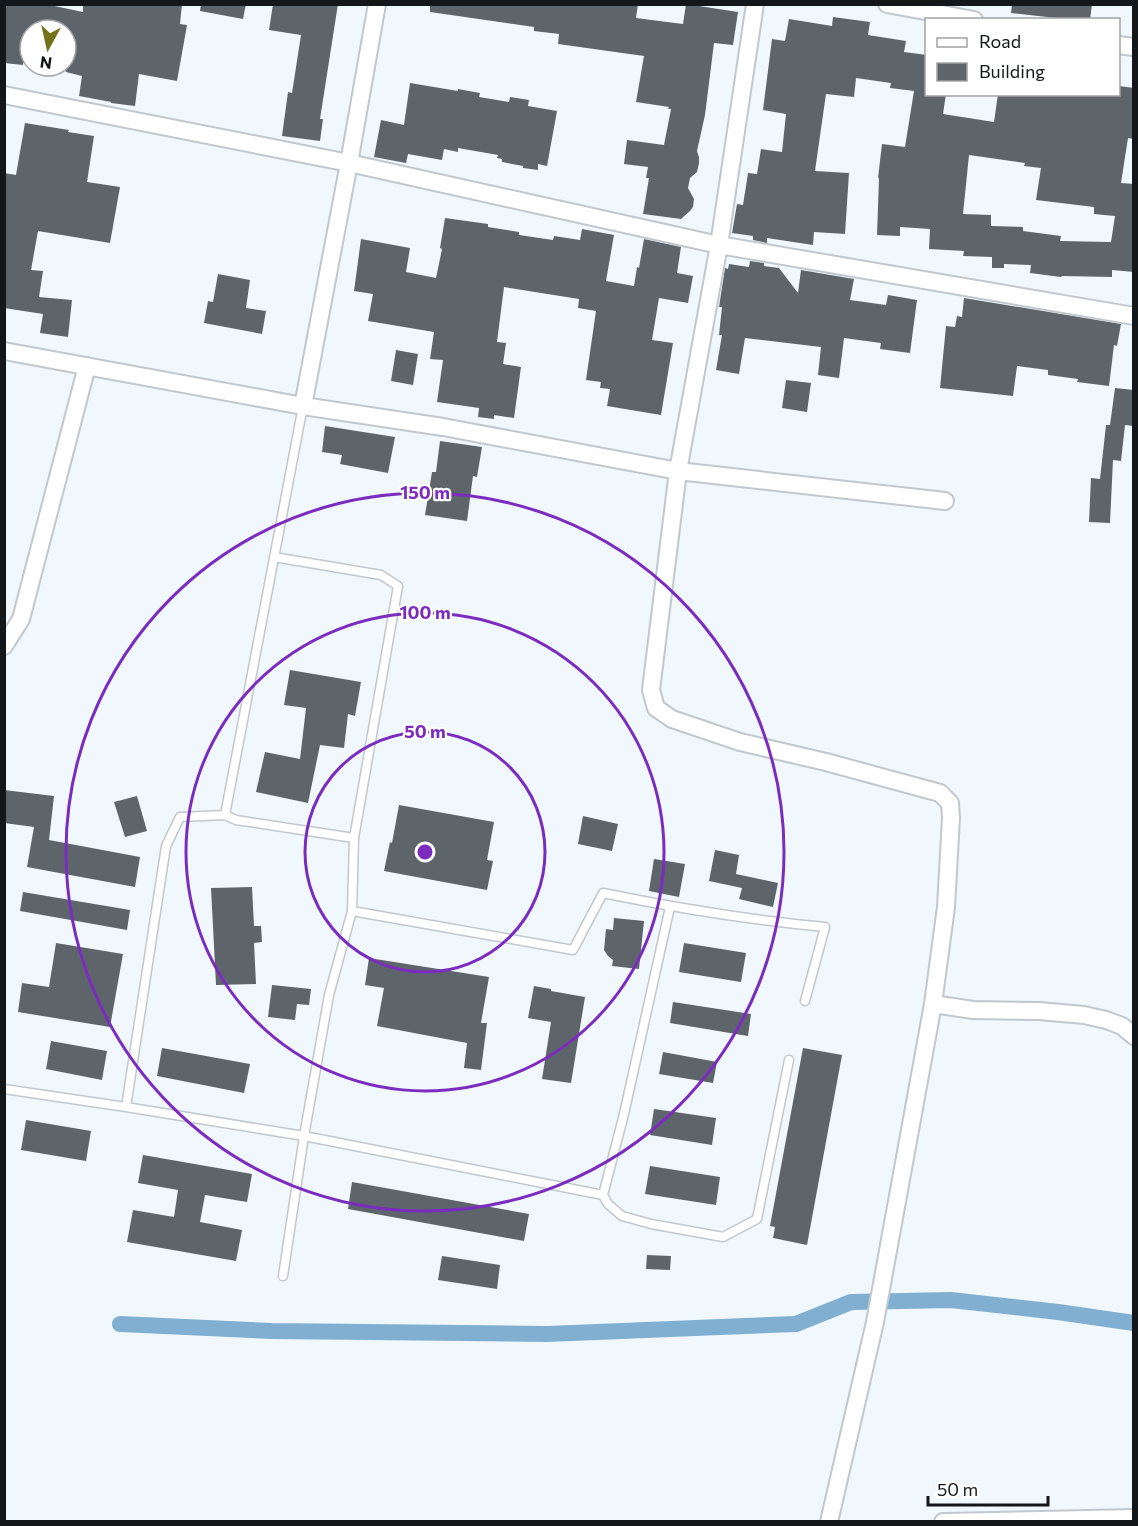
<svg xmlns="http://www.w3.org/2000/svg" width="1138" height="1526" font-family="Commissioner,sans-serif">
	<rect width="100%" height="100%" fill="#f0f8fe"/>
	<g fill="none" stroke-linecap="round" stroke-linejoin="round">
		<!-- canal -->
		<path stroke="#80afd1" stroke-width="16" d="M120,1324L271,1331L547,1334L796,1324L851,1302L951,1300L1058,1312L1134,1323"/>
	</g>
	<!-- building -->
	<path fill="#5e656a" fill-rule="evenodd" d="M4,4H45L83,12V4H182L180,24L187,25L177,81L139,74L135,106L111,103V102L79,96L82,76L66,72V30H30V65L23,63V65L4,63Z
		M201,4H246L243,19L200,11Z
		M273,4H338L320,119H323L320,141L282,136L288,92L292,93L301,35L269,30Z
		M430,4H638L636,18L683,24L686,4L738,12L733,45L714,43L705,115L697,151L699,157V163L697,172L690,178L688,188L694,199L693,207L690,211L681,219L643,214L649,178H646L648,167L624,164L627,140L664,145L671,109H668L669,107L636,102L644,56L558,44L559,34L534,31V27L430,12Z
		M1012,4H1092L1090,20H1056V18L1011,13Z
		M833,17L870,22L868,35L906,41L904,52L927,55V94H946L943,114L994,122L998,94H1119V86L1134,88V139L1128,138L1121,183L1134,184V272L1112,270V277L1062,276L1061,277L1030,273L1031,265L1004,264V268H992V257L963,256L964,251L929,249L930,229L900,227V236L877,235L879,178H878L882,144L905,147L914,91L890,88L891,83L856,78L854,97L826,94L815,171L849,173L845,234L814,232L813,245L767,238V243L753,240V236L732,233L737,204L743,205L748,173L757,174L761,149L782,152L786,114L763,110L772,39L785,41L789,19L832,26ZM969,155L1025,163L1024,166L1041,168L1036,200L1094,207V214L1115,216L1111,242L1060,241L1061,236L1023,231V227L991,226V215L963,214Z
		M410,83L458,91V89L480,93L479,97L509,102L510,97L529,100L528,106L557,111L547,166L538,164V170L523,168V166L502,162V159L497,158L498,155L458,148V152L444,149L442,160L408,154L406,163L374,157L381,120L404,125Z
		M25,123L69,130L68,132L94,136L87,182L120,187L110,243L38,231L31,270L43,271L39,297L72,300L68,337L40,333L43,314L4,308V173L16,175Z
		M445,218L488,224V227L519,232V235L553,240L554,236L580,240L582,229L614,235L606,281L634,286L637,267L639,268L644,239L681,247L677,273L693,276L688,303L659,298L652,340L673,343L661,415L607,406L610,389L600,388L601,382L586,380L596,311L578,308L579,299L504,287L497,342L506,343L503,364L521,367L514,418L494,415V419L478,417L479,408L437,402L443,360L430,359L434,332L368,321L373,294L354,291L361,239L410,248L406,272L436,278L442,249L440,248Z
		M750,261L764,263V266L779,268L798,293L801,270L854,279L850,300L886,305L888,295L917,300L910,353L880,349L881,343L844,338L839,378L818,375L821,347L745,338L739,374L716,370L722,335H719L722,307H719L725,268L728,269L729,264L749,267Z
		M218,274L250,280L246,308L266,311L262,334L204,323L208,301L213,302Z
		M964,298L1121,324L1117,346L1114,345L1109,386L1077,382L1078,379L1048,375V370L1017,366L1013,396L940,388L946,326L955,327L957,316L962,317Z
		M396,350L418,354L413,385L391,381Z
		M786,380L811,383L807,412L782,408Z
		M1115,388L1134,390V426L1125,425L1121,461L1113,460L1110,523L1089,522L1091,478L1100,479L1106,425H1110Z
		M325,426L395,437L388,473L340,464L342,455L322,452Z
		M440,441L482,447L477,477L473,476L467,521L425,515L432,472H436Z
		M290,670L361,682L355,716L348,714L344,748L320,745L308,803L256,792L265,752L300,759L306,708L284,705Z
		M4,790L54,796L49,840L140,857L135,887L27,867L34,827L4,823Z
		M137,796L147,831L125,837L114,802Z
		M399,805L494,822L487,860L493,861L487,890L384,871L390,842L392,843Z
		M583,816L618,824L612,851L578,844Z
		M715,850L739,855L736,874L778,883L773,907L739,899L742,888L709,881Z
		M654,859L685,864L679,897L649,891Z
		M252,887L254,926H261L262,942L254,943L256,984L216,985L211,888Z
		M23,892L130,910L127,930L20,911Z
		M614,918L644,921L639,969L612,966L613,960L608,956L604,950L606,929L613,930Z
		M56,943L123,954L110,1027L18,1012L22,983L49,987Z
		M684,943L746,953L741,982L679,972Z
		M369,958L489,977L481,1023H487L481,1070L464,1068L467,1043L377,1026L384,988L365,985Z
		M272,985L311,989L309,1005L297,1004L295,1020L268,1017Z
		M534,986L551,989V991L585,997L571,1083L542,1079L551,1022L528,1018Z
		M673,1002L751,1014L748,1036L670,1023Z
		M51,1041L107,1051L102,1080L46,1069Z
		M162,1048L250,1064L244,1093L157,1076Z
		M803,1048L842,1055L807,1245L773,1238L775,1227L770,1226Z
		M663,1052L717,1062L713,1083L659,1074Z
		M654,1109L716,1118L712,1145L650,1135Z
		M26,1120L91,1131L86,1161L21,1150Z
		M143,1155L252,1174L247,1202L205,1195L200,1222L242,1230L236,1261L127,1242L133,1210L174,1217L178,1190L138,1183Z
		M650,1166L720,1177L716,1205L645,1194Z
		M352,1182L529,1214L524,1241L348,1209Z
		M647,1255L671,1256L670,1270L646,1269Z
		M442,1256L500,1265L497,1289L438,1280Z"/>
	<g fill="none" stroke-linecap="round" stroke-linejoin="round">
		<!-- service casing -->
		<g stroke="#c0c8cd" stroke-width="11">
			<path id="service" d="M274,557L381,575L398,586L354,838L352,911L329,995L304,1136L283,1276
				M225,815L303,406
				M670,907L624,1114L603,1195L608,1204L622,1216L651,1224L723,1237L757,1219L789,1060
				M352,911L573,950L603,893C676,908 750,920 825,927L805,1001
				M4,1089L126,1107L304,1136L603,1195
				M126,1107L166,846L180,817L225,815L236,820L354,838"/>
		</g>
		<!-- minor casing -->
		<g stroke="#c0c8cd" stroke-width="20">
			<path id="minor" d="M755,4L719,245L678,471L651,690L656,708L672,719L740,742L826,762L940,793L950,803L951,818L946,907L933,1004L875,1322L829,1522
				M887,4L974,20
				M1118,45L1134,47
				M4,95L349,163L719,245L1134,316
				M4,351L303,406L443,427L678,471L945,501
				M303,406L349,163L377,4
				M4,646L21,619L87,366
				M933,1004L973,1010L1039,1011L1084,1015L1106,1020L1122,1026L1134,1036
				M943,1522L1134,1518"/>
		</g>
		<!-- service -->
		<use href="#service" stroke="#fff" stroke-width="8"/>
		<!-- minor -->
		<use href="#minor" stroke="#fff" stroke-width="16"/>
	</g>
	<!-- distance rings -->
	<g fill="none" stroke="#7b2cbf" stroke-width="3">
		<circle cx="425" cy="852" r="120"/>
		<circle cx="425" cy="852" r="239"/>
		<circle cx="425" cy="852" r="359"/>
	</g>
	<circle cx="425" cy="852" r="9" fill="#7b2cbf" stroke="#fff" stroke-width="3"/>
	<g font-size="18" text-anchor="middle" font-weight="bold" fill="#7b2cbf" stroke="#fff" stroke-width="4.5" stroke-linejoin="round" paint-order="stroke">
		<text x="425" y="499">150 m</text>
		<text x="425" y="619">100 m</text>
		<text x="425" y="738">50 m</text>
	</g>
	<!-- border -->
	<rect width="1138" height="1526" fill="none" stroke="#141719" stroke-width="12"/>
	<!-- legend -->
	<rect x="925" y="18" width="195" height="78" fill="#ffffff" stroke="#a1a2a3" stroke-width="1.5"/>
	<rect x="937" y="38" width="30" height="9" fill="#ffffff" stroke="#a1a2a3" stroke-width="1.5"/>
	<text x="979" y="48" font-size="18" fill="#141719">Road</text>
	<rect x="937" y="63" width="30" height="18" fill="#5e656a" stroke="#a1a2a3" stroke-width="1.5"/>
	<text x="979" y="78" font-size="18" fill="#141719">Building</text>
	<!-- north arrow -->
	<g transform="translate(48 48) rotate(188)"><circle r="28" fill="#ffffff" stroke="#a1a2a3" stroke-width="1.5"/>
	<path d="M0-4.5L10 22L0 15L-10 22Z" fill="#747318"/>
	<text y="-9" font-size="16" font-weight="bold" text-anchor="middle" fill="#141719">N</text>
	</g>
	<!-- scale -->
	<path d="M928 1496v9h120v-9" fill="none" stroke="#141719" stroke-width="3"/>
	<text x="937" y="1496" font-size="18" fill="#141719" stroke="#ffffff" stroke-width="4.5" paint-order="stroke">50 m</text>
</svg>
